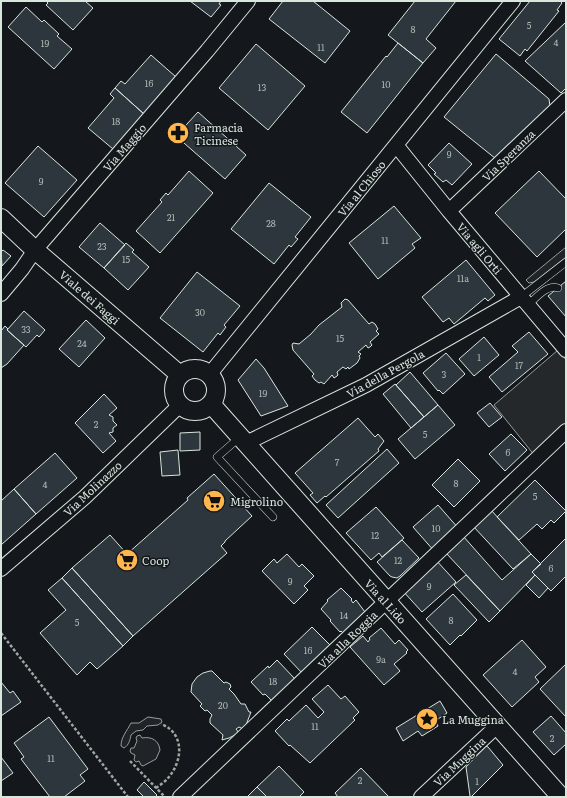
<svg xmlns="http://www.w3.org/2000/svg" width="567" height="798" font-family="Literata,serif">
	<rect width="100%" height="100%" fill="#14181c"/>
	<!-- green -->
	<path fill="#202428" stroke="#939e99" d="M566,247V257L534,282L529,283L526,280Z
		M148,717L161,719L162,722L158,725L147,726L143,730L136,731L131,735C130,740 129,745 124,748L121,746C121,737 127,731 131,723H139Z
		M140,735L142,738C152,736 159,741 160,750L156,759L143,766L141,765L139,761L136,762L134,760L135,755L131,753L130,751L131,748H134L137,741L136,738L137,736Z"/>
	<!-- parking -->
	<path fill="#24282b" stroke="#939e99" d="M558,350L566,360V429L535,456L494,405Z"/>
	<!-- building -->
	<path fill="#2c363c" stroke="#d8e6dc" d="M46,1H85L93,8L73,30L46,5L48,3Z
		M190,1H221L219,4L221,5L211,17Z
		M283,1H313L350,31L325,63L269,19Z
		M415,1H456L426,39L436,48L423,63L388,35Z
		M530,1H560L562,3L557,10L559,11L527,51L525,49L520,56L499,39Z
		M26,7L42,22L44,20L59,34L57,36L72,49L54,69L8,27Z
		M566,22V88L561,93L525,61Z
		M398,43L423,63L367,133L341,112L386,56L387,57Z
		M256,44L305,86L268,130L219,88Z
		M496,54L549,99L550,106L496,159L444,117Z
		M151,55L176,77L144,114L115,88L121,81L125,84Z
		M115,88L144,114L113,149L88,128L114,98L110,94Z
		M198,112L246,155L225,179L176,136Z
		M449,143L472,164L452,185L446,180L443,182L434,174L436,173L428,165Z
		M38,146L77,180L44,217L5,183Z
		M189,171L213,193L160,253L136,231L162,202L160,200L166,193L168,195Z
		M539,171L566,199V229L537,257L495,213Z
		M269,183L311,217L295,237L298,239L291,247L289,245L274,264L231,229Z
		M394,206L421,238L412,244L415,248L378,279L349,243Z
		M100,223L125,245L104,268L79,247Z
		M126,243L134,250L132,252L149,267L128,290L104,268Z
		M3,250L11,256L2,266L1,251H2Z
		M466,260L495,295L488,301L485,298L454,324L449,318L443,322L422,297Z
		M197,272L240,306L224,325L226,327L220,335L218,333L203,352L160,318Z
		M566,281V317L548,296Z
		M345,299L348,300L369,324L372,322L375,324L378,329L376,331L379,334L370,342L372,345L370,347L368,348L366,345L358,352L361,354L359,356L360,358L357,363L349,369L348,367L346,369L343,367L337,372L338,375L337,376L334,378L332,375L324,384L321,382L319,383L315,380L312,376L314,374L293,350L292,345L293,343L299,344L311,334L319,325L342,307L341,303Z
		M24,311L45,330L39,337L37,335L26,347L7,330Z
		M86,320L105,338L79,367L59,349Z
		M5,326L8,329L7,330L24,345L7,364L1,368V331Z
		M529,332L548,354L502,392L489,377L518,352L512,346Z
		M484,337L499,355L474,376L459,359Z
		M446,353L465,374L443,394L439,390L438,391L423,373Z
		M256,359L264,368L288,406L261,416L238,380Z
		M410,372L438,405L424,417L396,385Z
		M395,384L424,417L411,428L383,394Z
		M104,394L117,408L109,415L113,417V421L117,425L113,428V432L109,433L116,441L103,453L75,423Z
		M490,403L502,417L489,427L477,413Z
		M438,405L455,425L415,459L398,439Z
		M358,418L375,437L378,434L384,441L378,449L379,451L326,497L325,496L317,503L310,495L313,493L295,473Z
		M200,432V450L180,451V433Z
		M511,434L527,450L505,471L489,454Z
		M387,449L399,463L338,518L326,505Z
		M178,450L180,475L162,476L160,452Z
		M55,453L77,478L36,514L14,489Z
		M458,459L480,481L454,507L432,485Z
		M214,474L252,516L225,541V542L221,546L227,553L133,636L72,568L110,535L127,554L188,500L187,498Z
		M535,480L566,511L554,523L551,520L542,529L537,524L519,540L497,517Z
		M14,489L36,514L1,545V501Z
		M438,505L459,529L435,552L413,527Z
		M376,507L404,538L382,557L379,553L371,560L346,533Z
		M491,510L531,554L513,569L472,525Z
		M463,536L502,580L531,554L541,564L532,572L535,575L500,611L446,553Z
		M566,538V576L551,591L532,572Z
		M402,540L419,558L400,576L397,578L392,577L390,576L377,562Z
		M287,554L299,567L302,564L314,576L304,586L308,590L294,604L262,571L274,559L277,563Z
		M435,559L456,582L422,612L402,590Z
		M72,568L133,636L123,646L62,578Z
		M466,575L500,611L489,622L454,585Z
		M535,575L548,588L539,598L526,585Z
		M62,578L123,646L97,669L90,662L77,675L40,633L66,610L48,590Z
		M341,588L352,599L351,600L353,603L356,600L365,612L343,633L341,631L340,632L330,621L331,620L321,609L328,601L327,600Z
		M453,594L477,620L461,636L460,635L450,645L426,619Z
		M312,627L332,647L303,674L284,654Z
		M381,628L395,644L399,640L408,650L406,652L407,653L394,664L400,671L384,685L350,647L363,636L368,642L370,639L369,638Z
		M522,640L546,667L535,677L539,682L512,707L483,675Z
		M277,660L295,679L272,701L265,694L263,695L251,682L268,666L269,668Z
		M566,664V717L540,689Z
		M210,671H212L224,683L226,682L230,684L231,687L229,689L234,694L241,704H245L249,712H251L246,725L243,729L239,727L236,729L239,733L229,738L222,740L223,735L210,723V719L212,715L207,710L205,711L200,706L202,704L191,692L192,684L197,677L203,673Z
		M1,682L10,693L13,691L21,702L1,716Z
		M328,685L341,699L345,696L359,712L353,718L355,720L310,763L290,745L289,746L275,731L287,719L289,721L306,705L318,718L324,712L312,699Z
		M440,701L447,713L435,721L438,726L422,736L418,731L403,741L396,728Z
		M551,716L566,733V744L554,755L533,732Z
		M49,717L88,769L80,775L85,781L64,797H50L21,759L24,757L14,743Z
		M486,746L488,747L503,765L471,797L470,796L466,767Z
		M1,757L13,773L1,781Z
		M279,766L304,792L299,797H267L257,787Z
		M361,768L389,797H338L335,793Z
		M144,782L157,795L155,797H144L137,790Z
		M257,787L267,797H247Z"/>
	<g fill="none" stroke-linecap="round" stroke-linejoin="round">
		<!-- service casing -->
		<g stroke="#d8e6dc" stroke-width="8">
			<path id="service" d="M521,297L566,262
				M528,305C536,298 547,284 558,288
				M240,437L217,457L273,517"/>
		</g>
		<!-- minor casing -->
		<g stroke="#d8e6dc" stroke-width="16">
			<path id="minor" d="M396,145L449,211L566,350
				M449,211L566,100
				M1,294L22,269L35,250L207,51L248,1
				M209,375L513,1
				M246,443L366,385L521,297
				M1,569L85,497L180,405
				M180,797L566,431
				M421,797L497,726"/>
		</g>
		<!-- tertiary casing -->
		<g stroke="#d8e6dc" stroke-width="20">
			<path id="tertiary" d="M1,218L35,250L180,375
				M174 390a21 21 0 1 1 42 0a21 21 0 1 1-42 0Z
				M211,404L561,797"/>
		</g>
		<!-- path -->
		<path stroke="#9da8a2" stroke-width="2.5" stroke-dasharray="3 2" stroke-linecap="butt" d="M1,633L128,797
			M130,761L165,797
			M156,788C160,785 165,782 168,778C183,761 185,733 161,724"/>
		<!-- service -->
		<use href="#service" stroke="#14181c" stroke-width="7"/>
		<!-- minor -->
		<use href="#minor" stroke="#14181c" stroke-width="14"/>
		<!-- tertiary -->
		<use href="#tertiary" stroke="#14181c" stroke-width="18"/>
	</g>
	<!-- icons -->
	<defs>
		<g id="pharmacy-disc" transform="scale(1.15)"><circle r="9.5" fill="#ffb74d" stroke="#14181c"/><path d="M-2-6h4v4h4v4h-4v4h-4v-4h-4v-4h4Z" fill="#111"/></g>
		<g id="supermarket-disc" transform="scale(1.15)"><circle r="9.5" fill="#ffb74d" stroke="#14181c"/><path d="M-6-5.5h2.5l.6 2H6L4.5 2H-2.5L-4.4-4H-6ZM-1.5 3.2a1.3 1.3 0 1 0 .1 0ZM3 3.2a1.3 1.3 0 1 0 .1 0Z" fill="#111"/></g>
		<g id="sight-disc" transform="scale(1.15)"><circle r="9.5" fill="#ffb74d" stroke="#14181c"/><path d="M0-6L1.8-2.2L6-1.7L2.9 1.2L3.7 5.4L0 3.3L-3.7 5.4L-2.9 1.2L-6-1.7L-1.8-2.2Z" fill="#111"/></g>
	</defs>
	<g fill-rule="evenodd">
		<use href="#pharmacy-disc" x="178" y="133"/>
		<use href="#supermarket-disc" x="214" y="501"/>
		<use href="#supermarket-disc" x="127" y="560"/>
		<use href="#sight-disc" x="427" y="719"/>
	</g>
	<g text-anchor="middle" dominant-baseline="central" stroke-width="3" stroke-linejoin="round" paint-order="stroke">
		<!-- number labels -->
		<g font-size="9" fill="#adbab4">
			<text x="529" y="25">5</text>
			<text x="413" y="29">8</text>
			<text x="556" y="42">4</text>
			<text x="45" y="43">19</text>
			<text x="321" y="47">11</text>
			<text x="149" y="83">16</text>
			<text x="386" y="84">10</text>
			<text x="262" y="87">13</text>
			<text x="116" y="121">18</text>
			<text x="449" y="154">9</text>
			<text x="41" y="181">9</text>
			<text x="171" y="217">21</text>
			<text x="271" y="223">28</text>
			<text x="385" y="240">11</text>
			<text x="102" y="246">23</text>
			<text x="126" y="259">15</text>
			<text x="463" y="278">11a</text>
			<text x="200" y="312">30</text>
			<text x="26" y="329">33</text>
			<text x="340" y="338">15</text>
			<text x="82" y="343">24</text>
			<text x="479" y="357">1</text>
			<text x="519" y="365">17</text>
			<text x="444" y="374">3</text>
			<text x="263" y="393">19</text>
			<text x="96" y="424">2</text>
			<text x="425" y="434">5</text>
			<text x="508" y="452">6</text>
			<text x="337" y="462">7</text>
			<text x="456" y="483">8</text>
			<text x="45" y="484">4</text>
			<text x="535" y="496">5</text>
			<text x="436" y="528">10</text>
			<text x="375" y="535">12</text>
			<text x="398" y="560">12</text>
			<text x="551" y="568">6</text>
			<text x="290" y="581">9</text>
			<text x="429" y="586">9</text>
			<text x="344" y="615">14</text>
			<text x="451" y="620">8</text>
			<text x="77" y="622">5</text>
			<text x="308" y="650">16</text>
			<text x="381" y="659">9a</text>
			<text x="515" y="671">4</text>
			<text x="273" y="681">18</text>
			<text x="223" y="705">20</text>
			<text x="315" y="726">11</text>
			<text x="552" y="738">2</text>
			<text x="51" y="758">11</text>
			<text x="360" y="780">2</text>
			<text x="477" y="781">1</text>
		</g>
		<!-- poi labels -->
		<g font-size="11" fill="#d8e6dc" stroke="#14181c" text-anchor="start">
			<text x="194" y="127">Farmacia<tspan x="194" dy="13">Ticinese</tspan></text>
			<text x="230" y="501">Migrolino</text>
			<text x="142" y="560">Coop</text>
			<text x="442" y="719">La Muggina</text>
		</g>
		<!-- street labels -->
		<g font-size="11" fill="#d8e6dc" stroke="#14181c">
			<text transform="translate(124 147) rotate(-49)">Via Maggio</text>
			<text transform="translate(508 155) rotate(-44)">Via Speranza</text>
			<text transform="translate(361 188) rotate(-51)">Via al Chioso</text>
			<text transform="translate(480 248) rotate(50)">Via agli Orti</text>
			<text transform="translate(90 297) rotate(41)">Viale dei Faggi</text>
			<text transform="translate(385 373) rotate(-29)">Via della Pergola</text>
			<text transform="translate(92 488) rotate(-43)">Via Molinazzo</text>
			<text transform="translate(386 601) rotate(48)">Via al Lido</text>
			<text transform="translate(347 639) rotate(-44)">Via alla Roggia</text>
			<text transform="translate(459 761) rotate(-43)">Via Muggina</text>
		</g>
	</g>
	<!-- border -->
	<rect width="567" height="798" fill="none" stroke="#d8e6dc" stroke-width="4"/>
</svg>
